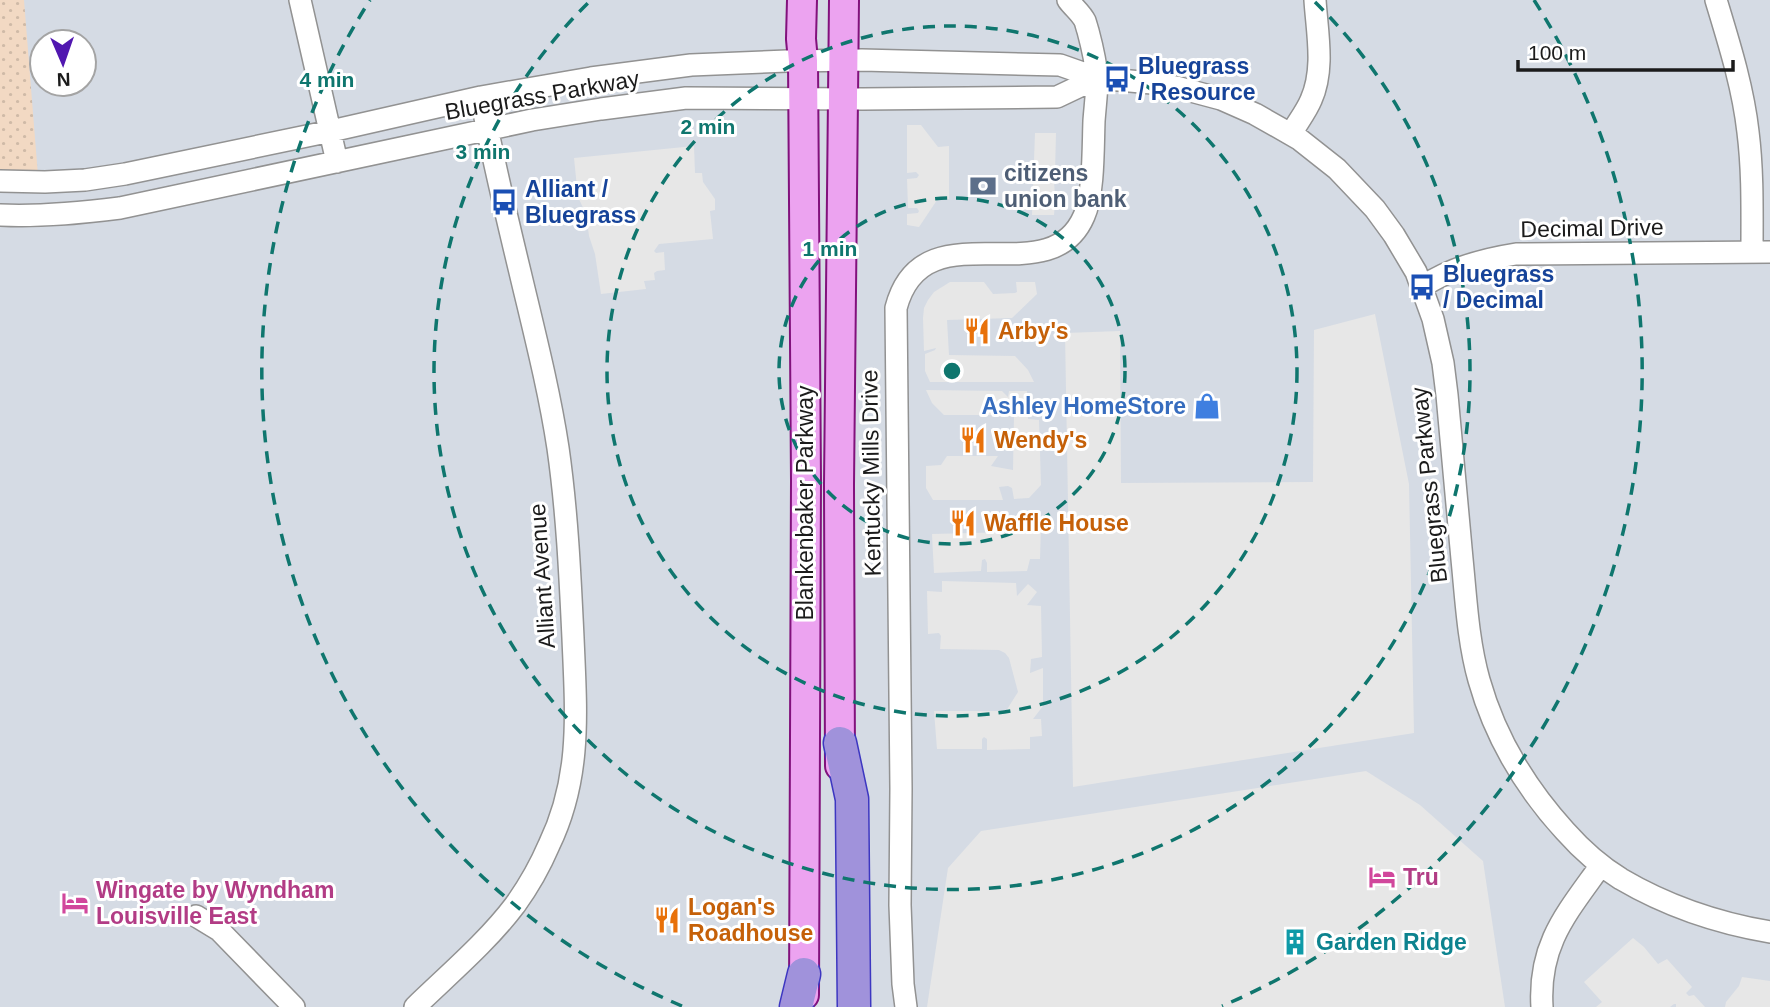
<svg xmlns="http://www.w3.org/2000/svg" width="1770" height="1007" font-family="Arial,sans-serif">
	<defs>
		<pattern id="park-dots" width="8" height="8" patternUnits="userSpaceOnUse" patternTransform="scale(1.75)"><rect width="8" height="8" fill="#f2d9c3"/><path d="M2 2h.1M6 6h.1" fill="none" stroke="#cfbaa7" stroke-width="1.8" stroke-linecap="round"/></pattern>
	</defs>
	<rect width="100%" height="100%" fill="#ece2eb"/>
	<!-- industrial -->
	<path fill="#d5dbe4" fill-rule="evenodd" d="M0,0H1770V1007H0ZM42,42H84V84H42Z"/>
	<!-- park -->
	<path fill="url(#park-dots)" d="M0,0H24L38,176L0,171Z"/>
	<!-- parking -->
	<path fill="#e7e7e7" d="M907,125H921L938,147L949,146V199L937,200L919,227L907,225V214L918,213L919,211L917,208H908L907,179L917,178L919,175L916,172L907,173Z
		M1035,133H1056L1055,173L1045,174L1043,177L1045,180H1054L1055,197L1045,198L1043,200L1044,202H1055L1054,215H1032Z
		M694,146L695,173H702L703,182L715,199V210L710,211L713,239L659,244L654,251L656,253L664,252L665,270L657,271L654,273L655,280L644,281L646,289L601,294L595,254L589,236L586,214L578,197L574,158Z
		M950,282H984L993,294L1015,293L1017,292L1016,282H1035L1037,294L1012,318L947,320L949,355L1015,356L1028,370L1034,382H930L925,371V354L935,350L936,348L924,351L923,318L924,308L928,300L934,292Z
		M1375,314L1409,484L1414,733L1073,787L1065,333L1120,331L1121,483L1313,482L1314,330Z
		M926,390L1002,391L1008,397L1009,391H1027L1028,419L1039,420L1041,485L1029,498L1014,499L1012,488L1008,486L999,487L1003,500H933L926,488V466L941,465L947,456H998L991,466L1013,470L1014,415H944L932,403Z
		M1030,526H1041L1040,559H1030L1027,571L987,572V563L985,559L982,560L981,571L934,573L932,534L1012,532V528Z
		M942,581L1016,583L1017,596L1028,584L1037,592L1027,605L1041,606L1042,657L1031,659L1030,673L1043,668V706L1033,719H1041L1042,736L1030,737V749L987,750V739L984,737L982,739V749H937L934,711H1006L1018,692L1009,658L1005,653L999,650L940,649L941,636L939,633L928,634L927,591L942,592Z
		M1366,771L1420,805L1483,861L1505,1007H927L948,868L981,831Z
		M1633,938L1644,947L1658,964L1667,959L1692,987L1686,993L1689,996L1694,995L1705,1007H1676V1004H1674L1670,1007H1596L1602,1002L1584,982Z
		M1742,977L1770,981V1007H1725L1726,1002L1739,986Z"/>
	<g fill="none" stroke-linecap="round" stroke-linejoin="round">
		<!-- minor casing -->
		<g stroke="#929292" stroke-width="24">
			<path id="minor" d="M300,0L337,162
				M1716,0C1729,43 1743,87 1748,132C1753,172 1752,212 1752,252
				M1291,134C1297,123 1306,112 1311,100C1325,69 1317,32 1315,0
				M0,181L45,182L85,180L125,174L331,131L481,97L591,78L691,65L787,61L862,60L1060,65L1097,78L1152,83L1176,87L1221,99L1255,114L1299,139L1337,169L1375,209L1394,235L1416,272L1433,319L1443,363L1447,395C1452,450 1457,504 1462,559C1466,599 1468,641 1479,680C1495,737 1525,787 1565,831C1581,849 1600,866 1621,879C1667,906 1717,923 1770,932
				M0,215C41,217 80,213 120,208L532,120L601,109L686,98L863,99L1057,97L1097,78
				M1422,287C1450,268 1484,259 1516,254L1770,252
				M196,916L219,930L294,1007
				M415,1007C449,974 487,942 515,905C528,887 540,866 549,845C582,777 576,711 573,638C570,574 567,511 558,448C549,389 534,331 520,272C506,214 492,156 481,97
				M906,1007L903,984L900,905L901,789L896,308C923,204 1049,298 1084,216C1094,194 1093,147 1094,121C1095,107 1097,92 1097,78C1096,63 1092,46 1088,31C1087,28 1086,24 1085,21C1081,13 1073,7 1068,0
				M1542,1007C1538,944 1567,913 1601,865"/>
		</g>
		<!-- major casing -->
		<g stroke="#82117c" stroke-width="32">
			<path id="major" d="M802,0L801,39L803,61L806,481L804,995
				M840,766L839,485L844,0"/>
		</g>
		<!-- highway casing -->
		<g stroke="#3d37c1" stroke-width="35">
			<path id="highway" d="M840,743L852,799L854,1007
				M796,1007L804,974"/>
		</g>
		<!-- minor -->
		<use href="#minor" stroke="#fff" stroke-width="21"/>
		<!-- major -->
		<use href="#major" stroke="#eca3f0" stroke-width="28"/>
		<!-- highway -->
		<use href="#highway" stroke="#a092db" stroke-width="32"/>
	</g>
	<!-- distance rings -->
	<g fill="none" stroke="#0f766e" stroke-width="3.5" stroke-dasharray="12 9">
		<circle cx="952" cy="371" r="173"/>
		<circle cx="952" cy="371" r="345"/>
		<path d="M1315 2A518 518 0 1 1 589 2"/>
		<path d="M682 1006A690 690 0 0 1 370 0M1534 0A690 690 0 0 1 1222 1006"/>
	</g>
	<!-- icons -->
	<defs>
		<g id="bus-bare" transform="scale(2.1)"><path d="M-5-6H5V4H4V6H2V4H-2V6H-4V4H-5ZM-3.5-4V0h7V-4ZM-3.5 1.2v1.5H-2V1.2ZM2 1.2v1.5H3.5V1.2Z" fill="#1a4fb4" stroke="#fff" stroke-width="2.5" paint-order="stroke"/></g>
		<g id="bank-bare" transform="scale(2.1)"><path d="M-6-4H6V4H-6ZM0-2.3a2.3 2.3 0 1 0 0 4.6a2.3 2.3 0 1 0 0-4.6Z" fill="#5c6f8a" stroke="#fff" stroke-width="2.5" paint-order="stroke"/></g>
		<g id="restaurant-bare" transform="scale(2.1)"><path d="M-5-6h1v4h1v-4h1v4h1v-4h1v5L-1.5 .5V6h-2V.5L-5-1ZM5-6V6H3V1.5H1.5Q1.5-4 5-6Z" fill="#e8710a" stroke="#fff" stroke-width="2.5" paint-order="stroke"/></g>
		<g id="shop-bare" transform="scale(2.1)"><path d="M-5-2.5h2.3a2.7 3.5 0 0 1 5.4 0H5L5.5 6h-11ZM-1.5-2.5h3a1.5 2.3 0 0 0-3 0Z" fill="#3f7fe0" stroke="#fff" stroke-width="2.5" paint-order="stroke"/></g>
		<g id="hotel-bare" transform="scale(2.1)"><path d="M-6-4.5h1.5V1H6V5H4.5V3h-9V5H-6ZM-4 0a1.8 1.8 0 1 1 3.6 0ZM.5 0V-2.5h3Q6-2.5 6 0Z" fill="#d1479c" stroke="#fff" stroke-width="2.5" paint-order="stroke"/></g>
		<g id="building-bare" transform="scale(2.1)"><path d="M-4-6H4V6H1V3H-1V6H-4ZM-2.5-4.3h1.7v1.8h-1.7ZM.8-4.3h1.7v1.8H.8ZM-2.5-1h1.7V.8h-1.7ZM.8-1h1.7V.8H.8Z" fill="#0f9aa8" stroke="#fff" stroke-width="2.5" paint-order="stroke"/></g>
	</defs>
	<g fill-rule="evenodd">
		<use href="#bus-bare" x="1117" y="79"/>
		<use href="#bank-bare" x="983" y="186"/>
		<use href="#bus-bare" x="504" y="202"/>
		<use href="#bus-bare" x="1422" y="287"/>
		<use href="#restaurant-bare" x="977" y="331"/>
		<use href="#shop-bare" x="1207" y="406"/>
		<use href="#restaurant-bare" x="973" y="440"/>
		<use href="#restaurant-bare" x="963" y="523"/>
		<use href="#hotel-bare" x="1382" y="877"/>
		<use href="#hotel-bare" x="75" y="903"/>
		<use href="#restaurant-bare" x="667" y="920"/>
		<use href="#building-bare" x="1295" y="942"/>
	</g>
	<g text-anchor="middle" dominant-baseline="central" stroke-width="6" stroke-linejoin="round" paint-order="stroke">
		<!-- transit labels -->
		<g font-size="23" font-weight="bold" fill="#164399" stroke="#fff" text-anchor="start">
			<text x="1138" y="66">Bluegrass<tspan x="1138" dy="26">/ Resource</tspan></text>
			<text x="525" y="189">Alliant /<tspan x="525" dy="26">Bluegrass</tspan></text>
			<text x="1443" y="274">Bluegrass<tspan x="1443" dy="26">/ Decimal</tspan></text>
		</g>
		<!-- street labels -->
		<g font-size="23" fill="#1b1b1b" stroke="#fff">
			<text transform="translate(542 95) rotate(-10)">Bluegrass Parkway</text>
			<text transform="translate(1592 228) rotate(-1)">Decimal Drive</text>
			<text transform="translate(871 473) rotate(-91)">Kentucky Mills Drive</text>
			<text transform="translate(1429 485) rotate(-96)">Bluegrass Parkway</text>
			<text transform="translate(805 503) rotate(-90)">Blankenbaker Parkway</text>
			<text transform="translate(542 576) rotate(-94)">Alliant Avenue</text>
		</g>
		<!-- service labels -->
		<g font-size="23" font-weight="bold" fill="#4e5e75" stroke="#fff" text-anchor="start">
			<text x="1004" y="173">citizens<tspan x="1004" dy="26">union bank</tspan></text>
		</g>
		<!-- food labels -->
		<g font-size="23" font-weight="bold" fill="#c56008" stroke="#fff" text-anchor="start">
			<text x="998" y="331">Arby's</text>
			<text x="994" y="440">Wendy's</text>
			<text x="984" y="523">Waffle House</text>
			<text x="688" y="907">Logan's<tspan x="688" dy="26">Roadhouse</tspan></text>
		</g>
		<!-- shop labels -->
		<g font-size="23" font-weight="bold" fill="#366cbe" stroke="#fff" text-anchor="end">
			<text x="1186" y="406">Ashley HomeStore</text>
		</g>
		<!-- hotel labels -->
		<g font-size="23" font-weight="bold" fill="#b23c85" stroke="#fff" text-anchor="start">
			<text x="1403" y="877">Tru</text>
			<text x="96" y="890">Wingate by Wyndham<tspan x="96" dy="26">Louisville East</tspan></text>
		</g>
		<!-- culture labels -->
		<g font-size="23" font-weight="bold" fill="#0d838f" stroke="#fff" text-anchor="start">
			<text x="1316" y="942">Garden Ridge</text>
		</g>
	</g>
	<circle cx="952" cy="371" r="10" fill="#0f766e" stroke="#fff" stroke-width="3.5"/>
	<g font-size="21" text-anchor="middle" font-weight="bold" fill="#0f766e" stroke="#fff" stroke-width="6" stroke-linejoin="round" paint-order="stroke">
		<text x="327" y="87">4 min</text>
		<text x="708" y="134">2 min</text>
		<text x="483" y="159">3 min</text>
		<text x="830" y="256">1 min</text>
	</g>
	<!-- north arrow -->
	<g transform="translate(63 63) rotate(178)"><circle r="33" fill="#ffffff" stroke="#a4a4a4" stroke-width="2"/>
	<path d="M0-5L12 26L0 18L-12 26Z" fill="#5117b0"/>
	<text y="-10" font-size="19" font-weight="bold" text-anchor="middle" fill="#1b1b1b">N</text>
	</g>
	<!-- scale -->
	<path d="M1518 60v10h215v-10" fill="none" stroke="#1b1b1b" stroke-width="3.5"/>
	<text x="1528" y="60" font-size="21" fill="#1b1b1b" stroke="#ffffff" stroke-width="5" paint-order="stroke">100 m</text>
</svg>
